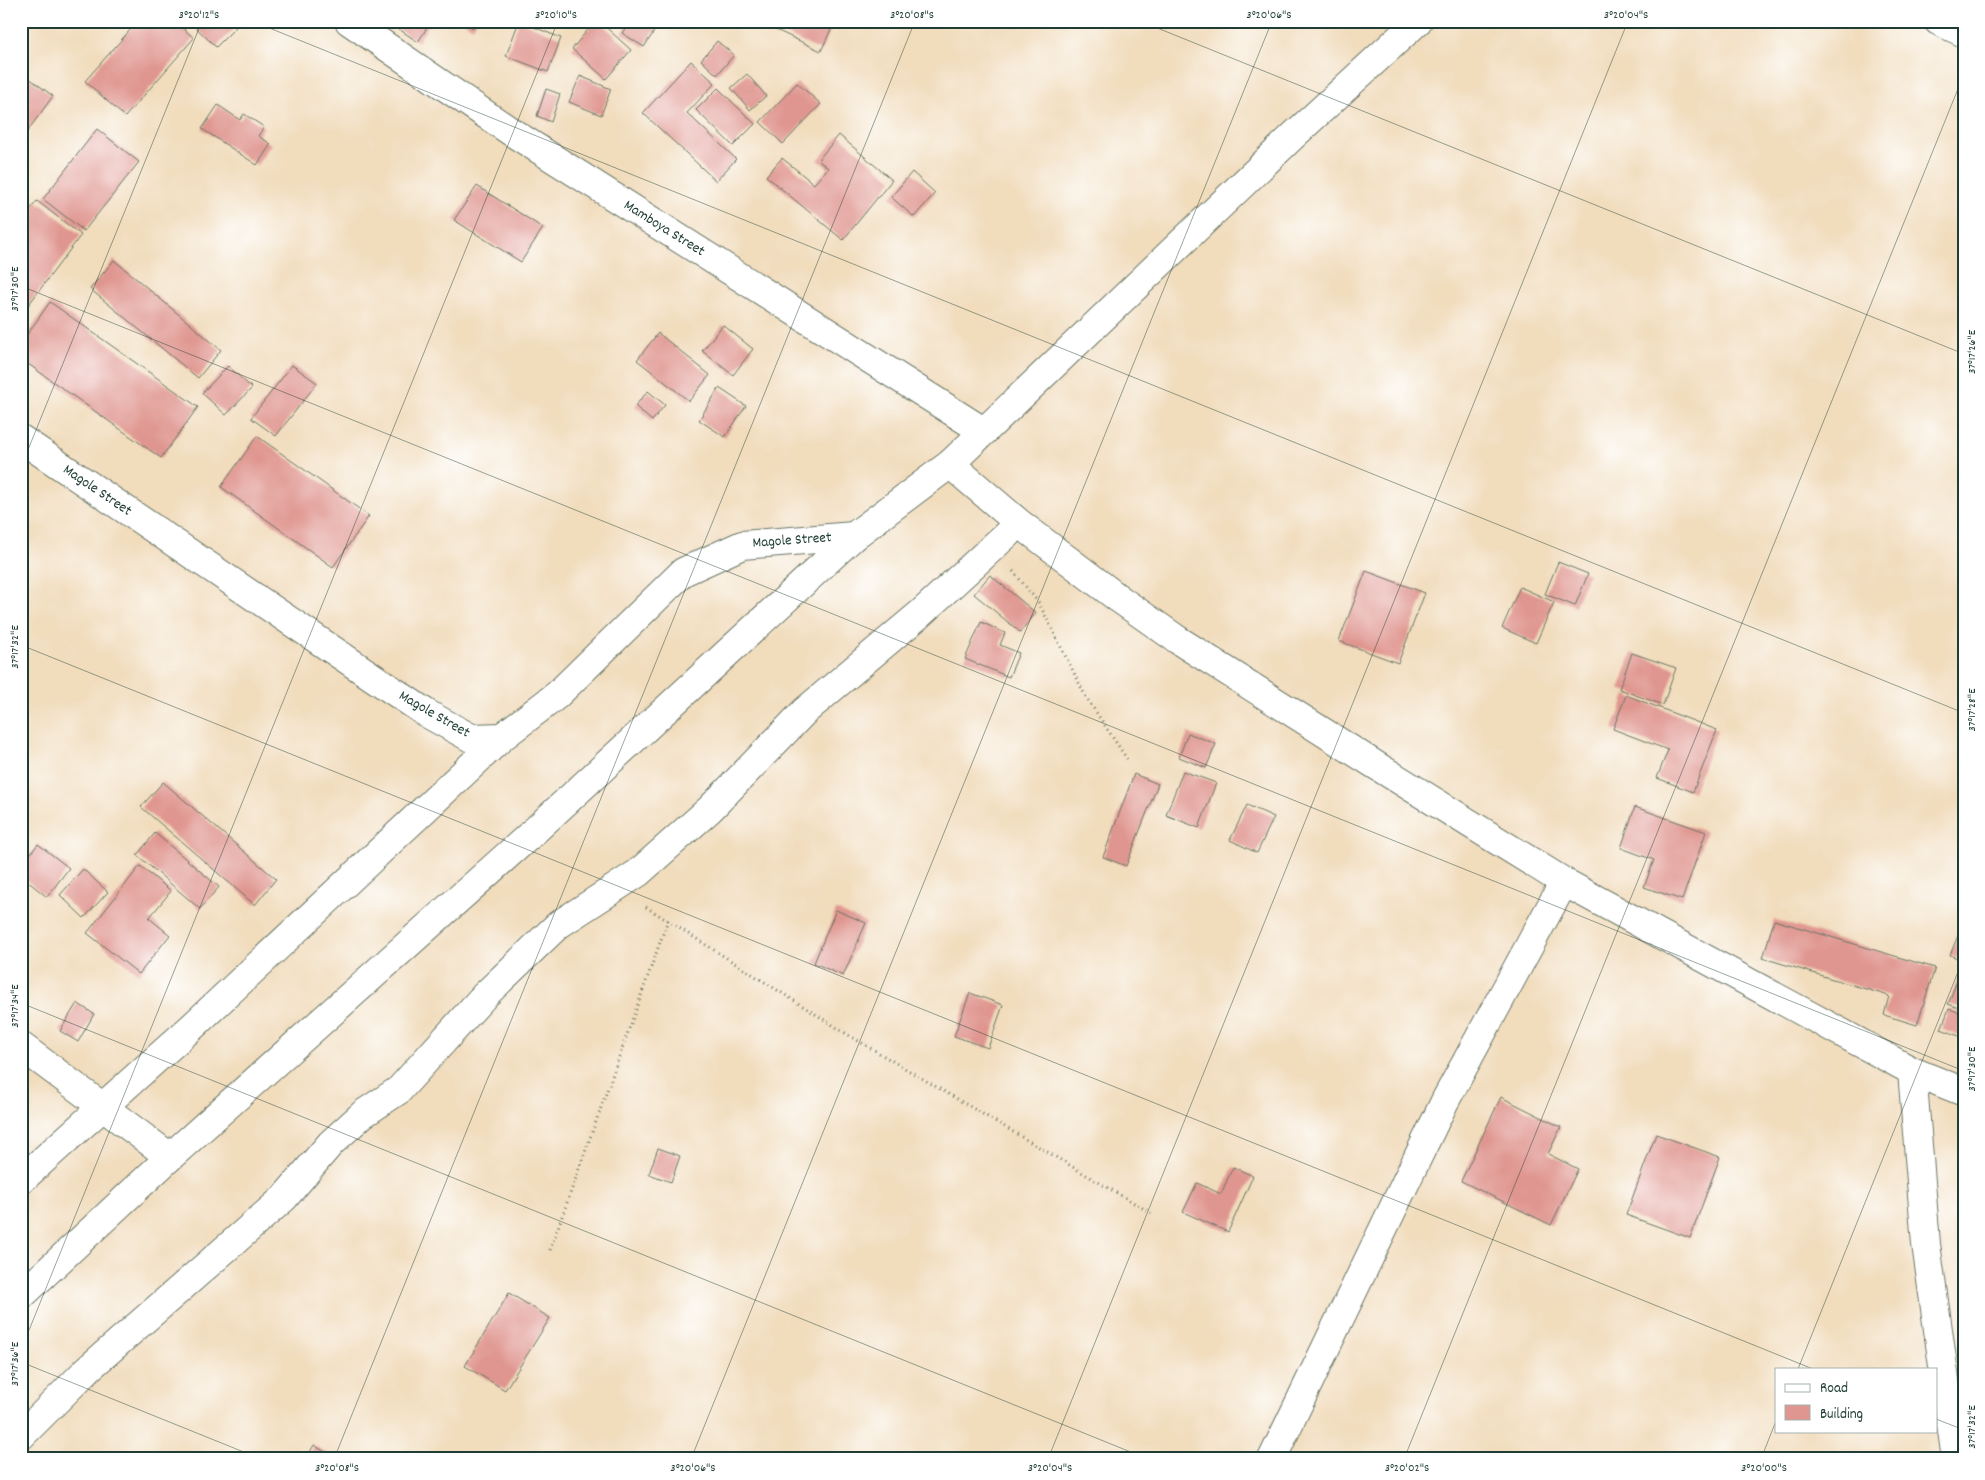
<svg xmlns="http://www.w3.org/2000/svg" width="1985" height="1480" font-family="Dekko,sans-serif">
	<rect width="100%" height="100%" fill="#fff"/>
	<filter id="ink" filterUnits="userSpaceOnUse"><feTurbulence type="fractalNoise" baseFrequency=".02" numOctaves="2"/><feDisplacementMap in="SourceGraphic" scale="10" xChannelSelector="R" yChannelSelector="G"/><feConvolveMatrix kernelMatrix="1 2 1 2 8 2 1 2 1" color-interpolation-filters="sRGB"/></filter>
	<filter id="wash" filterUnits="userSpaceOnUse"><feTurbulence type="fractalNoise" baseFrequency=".0096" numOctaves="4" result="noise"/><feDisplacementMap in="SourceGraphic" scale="20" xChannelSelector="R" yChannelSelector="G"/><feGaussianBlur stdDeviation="1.12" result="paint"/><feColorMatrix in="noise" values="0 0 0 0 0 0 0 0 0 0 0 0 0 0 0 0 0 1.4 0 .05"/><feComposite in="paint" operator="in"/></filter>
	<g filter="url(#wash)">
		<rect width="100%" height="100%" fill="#f1dcbc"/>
		<g id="blocks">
			<!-- building -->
			<path fill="#e09690" d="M138,21H175L194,38L125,117L85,81Z
				M189,21H239L240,23L216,47Z
				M387,21H431L418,42Z
				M462,21H477L473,28Z
				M519,21L561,38L548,72L506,56Z
				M595,21H599L631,50L606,79L572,49Z
				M630,21H661L644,47L622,33Z
				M757,21H835L821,51Z
				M717,41L734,55L717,75L701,60Z
				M691,61L715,83L687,113L736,159L716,181L643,113Z
				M747,74L766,96L750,110L731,88Z
				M25,75L53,96L21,140V81Z
				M580,76L611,89L601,115L569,102Z
				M797,83L821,104L783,144L760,122Z
				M718,88L755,124L733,146L696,110Z
				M546,89L560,94L551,122L537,116Z
				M218,105L240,120L244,114L264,127L258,136L271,144L257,165L202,129Z
				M97,129L139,162L84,231L43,199Z
				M839,135L892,180L843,240L766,176L782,158L814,184L828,168L818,160Z
				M912,172L935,193L914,217L891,197Z
				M477,186L543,228L521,262L454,220Z
				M37,201L81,235L23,312L21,221Z
				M114,260L221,350L198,378L90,289Z
				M50,302L198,407L161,458L21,359V343Z
				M723,325L753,349L733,375L702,351Z
				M658,333L710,375L689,401L637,360Z
				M292,365L317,383L276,436L251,418Z
				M228,366L252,388L226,415L202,393Z
				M719,388L746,406L725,437L699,420Z
				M648,391L665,405L652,421L635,406Z
				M257,436L369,516L333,567L221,487Z
				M1558,562L1588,574L1575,606L1545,594Z
				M1366,571L1425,593L1398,663L1339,641Z
				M990,575L1036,613L1020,632L974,594Z
				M1520,587L1554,602L1536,643L1502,628Z
				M981,622L1005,633L1000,645L1019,653L1009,677L965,659Z
				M1632,653L1676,668L1663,705L1619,689Z
				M1626,695L1717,730L1693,792L1657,778L1668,750L1613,729Z
				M1188,733L1216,744L1206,768L1179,757Z
				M1183,771L1216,783L1199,828L1166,815Z
				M1134,774L1158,784L1126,866L1103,857Z
				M163,782L276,879L255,905L141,807Z
				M1247,805L1274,817L1257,853L1230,840Z
				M1635,807L1706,832L1682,900L1644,887L1654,860L1621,848Z
				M155,833L219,887L200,909L137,855Z
				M38,844L69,868L47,897L21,876V866Z
				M140,866L171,891L149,918L170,935L139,974L87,933Z
				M83,869L108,892L84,918L60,895Z
				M836,910L866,923L843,976L814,963Z
				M1774,920L1935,968L1917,1025L1884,1015L1889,996L1763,958Z
				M1962,926L1964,927V961L1950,955Z
				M1959,976L1964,978V1010L1948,1004Z
				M970,993L1003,1005L988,1048L954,1036Z
				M77,1003L94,1014L78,1042L60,1031Z
				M1949,1009L1964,1014V1038L1941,1029Z
				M1501,1097L1561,1127L1548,1154L1578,1169L1551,1225L1461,1181Z
				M1656,1134L1720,1157L1690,1238L1626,1215Z
				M658,1148L680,1156L671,1182L649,1174Z
				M1233,1167L1253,1176L1228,1232L1183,1212L1197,1183L1221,1194Z
				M509,1293L550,1318L505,1390L465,1366Z
				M314,1445L336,1459H306Z"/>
		</g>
	</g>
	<g filter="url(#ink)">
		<use href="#blocks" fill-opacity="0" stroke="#687564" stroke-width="1"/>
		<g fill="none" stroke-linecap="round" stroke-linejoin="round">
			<!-- minor casing -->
			<g stroke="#687564" stroke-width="30">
				<path id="minor" d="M349,21L510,131L983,431
					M1938,21L1964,33
					M21,439L426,713L471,738L502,737L557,695L683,572L742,545L854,536
					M950,464L1019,523L1118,598L1178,640L1377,766L1564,882L1912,1071L1964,1092
					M21,1046L170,1157
					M1912,1071L1926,1244L1956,1459
					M21,1180L193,1026L502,737
					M21,1436L88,1369L284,1198L331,1143L363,1114L399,1090L485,995L558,925L638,873L710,809L805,711L920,614L1019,523
					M1272,1459L1445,1101L1564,882"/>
			</g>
			<!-- trunk casing -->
			<g stroke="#687564" stroke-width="30">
				<path id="trunk" d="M21,1296L170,1157L530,835L854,536L950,464L1293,136L1418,21"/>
			</g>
			<!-- path -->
			<path stroke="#687564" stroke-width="3" stroke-dasharray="1 4" stroke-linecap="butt" d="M1013,571L1039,603L1086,697L1127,759
				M21,827L22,828
				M646,907L850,1036L1151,1213
				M550,1250L668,920"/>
			<!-- minor -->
			<use href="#minor" stroke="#fff" stroke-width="28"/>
			<!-- trunk -->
			<use href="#trunk" stroke="#fff" stroke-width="28"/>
		</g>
	</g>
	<!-- ticks -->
	<path fill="none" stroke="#1f3d34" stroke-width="1" stroke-opacity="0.45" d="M252,21L1964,713M1140,21L1964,354M21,286L1964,1071M21,467L202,21M21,645L1813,1369M21,1003L1148,1459M21,1350L558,21M21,1362L261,1459M1798,1369L1964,957M1936,1419L1964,1430M334,1459L915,21M691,1459L1272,21M1048,1459L1628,21M1404,1459L1964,74M1761,1459L1776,1421"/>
	<g text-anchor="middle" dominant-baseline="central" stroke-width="4.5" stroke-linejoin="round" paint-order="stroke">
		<!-- street labels -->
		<g font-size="15" fill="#1f3d34" stroke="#fff">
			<text transform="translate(664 229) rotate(32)">Mamboya Street</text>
			<text transform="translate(97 491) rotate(34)">Magole Street</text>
			<text transform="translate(792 541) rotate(-4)">Magole Street</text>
			<text transform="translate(434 715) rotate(30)">Magole Street</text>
		</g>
	</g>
	<!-- margin -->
	<rect width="1985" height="1480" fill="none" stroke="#fff" stroke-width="55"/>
	<!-- legend -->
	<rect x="1775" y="1368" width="162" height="65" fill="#ffffff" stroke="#a5b1ae"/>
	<rect x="1785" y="1384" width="25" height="8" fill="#ffffff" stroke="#a5b1ae"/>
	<text x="1820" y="1392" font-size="15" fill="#1f3d34">Road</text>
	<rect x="1785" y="1405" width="25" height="15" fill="#e09690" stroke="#a5b1ae"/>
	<text x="1820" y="1418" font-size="15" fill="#1f3d34">Building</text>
	<rect x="28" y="28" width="1930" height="1424" fill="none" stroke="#1f3d34" stroke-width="2"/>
	<g font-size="12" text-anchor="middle" fill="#1f3d34">
		<text x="199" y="18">3°20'12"S</text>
		<text x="556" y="18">3°20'10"S</text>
		<text x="912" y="18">3°20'08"S</text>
		<text x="1269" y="18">3°20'06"S</text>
		<text x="1626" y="18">3°20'04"S</text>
		<text transform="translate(14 289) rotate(-90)" y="4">37°17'30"E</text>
		<text transform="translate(1971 352) rotate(-90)" y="4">37°17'26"E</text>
		<text transform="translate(14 647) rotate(-90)" y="4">37°17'32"E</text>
		<text transform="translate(1971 710) rotate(-90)" y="4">37°17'28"E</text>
		<text transform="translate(14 1006) rotate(-90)" y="4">37°17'34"E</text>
		<text transform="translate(1971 1069) rotate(-90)" y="4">37°17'30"E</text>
		<text transform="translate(14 1364) rotate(-90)" y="4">37°17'36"E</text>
		<text transform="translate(1971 1427) rotate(-90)" y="4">37°17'32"E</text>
		<text x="337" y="1471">3°20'08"S</text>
		<text x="693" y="1471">3°20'06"S</text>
		<text x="1050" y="1471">3°20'04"S</text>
		<text x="1407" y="1471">3°20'02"S</text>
		<text x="1764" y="1471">3°20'00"S</text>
	</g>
</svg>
